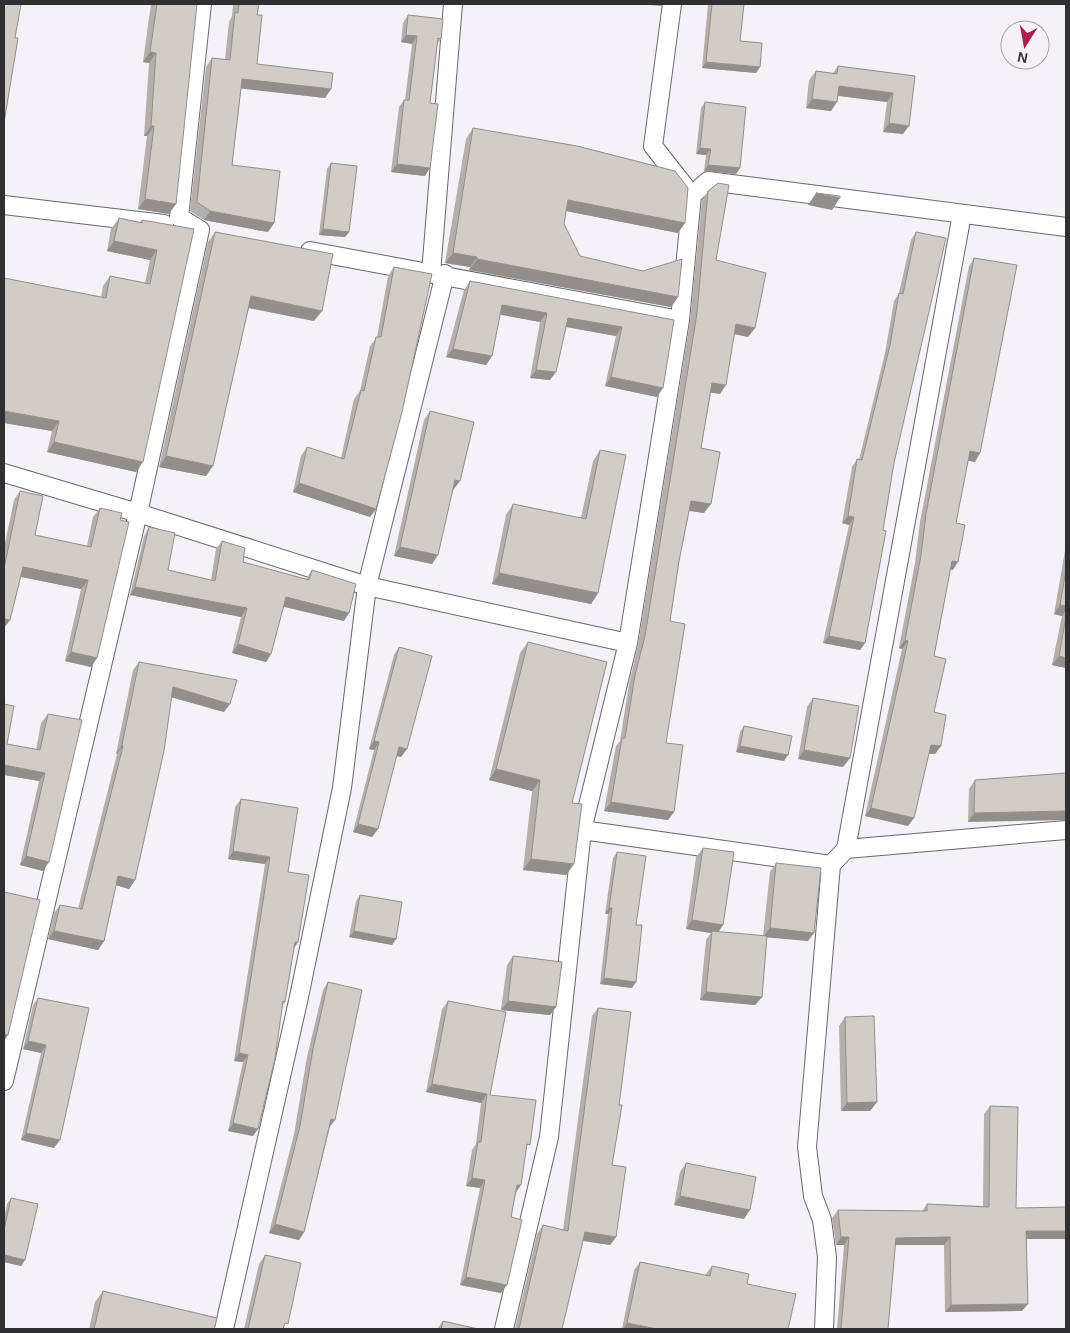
<svg xmlns="http://www.w3.org/2000/svg" width="1070" height="1333" font-family="Arial,sans-serif">
	<rect width="100%" height="100%" fill="#f4f1f9"/>
	<g fill="none" stroke-linecap="round" stroke-linejoin="round">
		<!-- minor casing -->
		<g stroke="#69676d" stroke-width="20">
			<path id="minor" d="M672,4L653,146L686,188
				M4,205L164,224
				M310,251L680,320
				M431,273L453,4
				M4,473L138,513L367,586L628,643
				M582,830L831,865L846,849L962,214
				M846,849L1066,830
				M4,1081L138,513L200,230L179,217L202,4
				M224,1329L299,997L342,788L367,586L445,274
				M504,1329L549,1137L582,830L628,643L680,320L692,195L708,181L1066,227
				M824,1329L827,1257L822,1220L813,1196L807,1147L831,865"/>
		</g>
		<!-- minor -->
		<use href="#minor" stroke="#fff" stroke-width="18"/>
	</g>
	<!-- wall -->
	<path fill="#b4afaa" d="M151,4H197L169,214L138,209L147,136H144L149,63L143,62Z
		M233,4H259L257,15V64L331,89L325,98L241,88L232,165L274,223L268,232L204,220L190,211L206,67L212,58L225,60L229,22L232,16Z
		M708,4H744L740,41L760,67L756,73L702,68Z
		M408,15L441,39L437,44L430,103L425,176L391,172L399,107L404,100H405L412,44L401,42L403,23Z
		M838,66L915,76L903,134L883,132L887,102L838,96L831,111L806,108L809,80L816,71L833,73Z
		M705,102L740,168L736,174L704,171L706,155L696,154L701,108Z
		M473,128L685,223L678,233L566,211L564,224L580,256L678,297L671,307L469,270L470,267L445,263L466,139Z
		M331,163L349,232L345,237L319,235L327,169Z
		M708,191L716,260L755,328L748,337L734,334L720,394L711,392L701,448L704,513L689,511L679,561L670,621L666,743L674,812L668,820L604,811L616,746L620,741L629,684L638,645L690,322L702,200Z
		M119,218L140,222L142,220L194,229L136,472L47,452L52,431L4,423V278L101,297L103,286L110,276L145,283L150,260L107,251L111,229Z
		M215,232L314,321L249,308L206,476L159,467L208,242Z
		M916,232L894,463L865,643L860,650L823,643L849,525L842,523L852,467L857,459L859,460L885,353L894,301L899,293L911,240Z
		M974,258L975,462L968,460L956,523L953,570L950,569L934,656V712L941,746L935,754H929L908,826L865,816L902,649L899,648L915,563L920,522L969,266Z
		M394,267L376,509L370,517L293,492L301,456L307,447L341,458L354,399L360,391L370,346L377,337L388,276Z
		M470,281L674,320L657,397L605,386L616,336L566,327L550,380L530,378L540,322L500,314L492,356L486,365L446,357L464,290Z
		M430,411L453,490L432,564L394,556L424,420Z
		M600,450L598,593L591,604L492,584L506,515L513,504L581,518L593,461Z
		M20,491L35,535L87,546L93,517L100,508L97,658L91,667L65,661L81,589L21,577L10,620L4,628V548L14,500Z
		M149,527L168,570L211,580L216,549L222,541L243,562L306,579L312,570L344,621L284,606L271,654L266,662L232,653L241,617L130,595L144,536Z
		M1066,545V668L1052,665L1062,616L1054,614Z
		M528,642L572,803L566,875L523,870L532,791L489,780L520,653Z
		M399,647L407,749L401,757L396,756L378,829L372,837L353,832L374,750L369,749L394,655Z
		M139,662L224,712L171,697L135,880L129,889L116,885L104,941L98,950L48,939L54,913L60,905L78,909L117,754H116L133,670Z
		M813,698L850,758L843,767L798,759L807,707Z
		M4,704L7,744L36,750L41,723L48,714L43,871L20,865L39,781L4,775Z
		M744,726L784,761L736,752L740,732Z
		M1066,773L968,822L969,789L975,780Z
		M241,799L288,872L298,942L294,948L285,1002L283,1005L258,1129L253,1136L228,1131L243,1062L234,1061L265,864L228,859L235,807Z
		M703,848L723,925L718,932L763,936L770,872L776,863L808,941L767,937L762,997L755,1005L700,1000L706,940L711,933L686,929L696,857Z
		M617,852L636,925L632,988L600,984L608,914H605L613,858Z
		M360,895L396,939L392,945L349,937L356,901Z
		M513,956L556,1007L550,1015L501,1010L507,965Z
		M328,982L330,1127L304,1232L299,1240L269,1233L294,1134L307,1057L323,990Z
		M38,998L89,1008L54,1148L21,1140L41,1053L23,1049L33,1005Z
		M448,1001L490,1095L526,1151L516,1192L511,1217L501,1293L460,1285L480,1188L466,1186L472,1150L476,1144L481,1103L426,1092L442,1009Z
		M598,1008L619,1105L612,1165L616,1237L610,1245L582,1241L562,1329H564H515L537,1234L543,1225L563,1230L592,1016Z
		M845,1017L877,1102L870,1111H841L839,1026Z
		M990,1106L1016,1208L1027,1239L1022,1311L945,1312L944,1245H895L888,1329H837L844,1245H836L832,1218L838,1210L922,1211L927,1204L983,1206L984,1114Z
		M686,1163L744,1219L674,1205L680,1172Z
		M11,1198L25,1260L21,1266L4,1262V1218L7,1204Z
		M265,1255L284,1329H244L259,1264Z
		M640,1262L705,1275L712,1266L747,1284L788,1329H622L634,1270Z
		M103,1291L214,1329H89L95,1302Z
		M443,1321L478,1329H437Z"/>
	<!-- shaded-wall -->
	<path fill="#928f8b" d="M639,4H663L661,6Z
		M406,35L417,36L412,44L401,42Z
		M150,52L156,53L149,63L143,62Z
		M706,62L760,67L756,73L702,68Z
		M242,79L331,89L325,98L236,88Z
		M839,86L893,93L887,102L833,95Z
		M812,99L837,102L831,111L806,108Z
		M889,123L909,126L903,134L883,132Z
		M151,126H154L147,136H144Z
		M700,148L711,149L706,155L696,154Z
		M397,164L430,168L425,176L391,172Z
		M708,165L740,168L736,174L704,171Z
		M816,193L840,198L832,210L808,205Z
		M145,199L176,204L169,214L138,209Z
		M568,200L685,223L678,233L561,210Z
		M210,211L274,223L268,232L204,220Z
		M323,229L349,232L345,237L319,235Z
		M114,241L157,250L150,260L107,251Z
		M453,253L477,257L470,267L445,263Z
		M477,259L678,297L671,307L469,270Z
		M251,296L322,311L314,321L244,307Z
		M502,305L547,313L540,322L496,314Z
		M568,318L622,327L616,336L561,326Z
		M736,324L755,328L748,337L730,333Z
		M453,349L492,356L486,365L446,357Z
		M536,370L556,372L550,380L530,378Z
		M611,377L663,388L657,397L605,386Z
		M712,383L726,385L720,394L706,392Z
		M4,411L59,421L52,431L4,423Z
		M54,442L143,462L136,472L47,452Z
		M970,451L980,453L975,462L964,460Z
		M166,456L213,466L206,476L159,467Z
		M455,480L460,481L453,490L449,489Z
		M299,483L376,509L370,517L293,492Z
		M691,501L711,504L704,513L685,510Z
		M848,516L854,517L849,525L842,523Z
		M400,547L438,555L432,564L394,556Z
		M952,561L958,562L953,570L946,569Z
		M23,567L88,580L81,589L17,576Z
		M499,573L598,593L591,604L492,584Z
		M135,587L247,608L241,617L130,595Z
		M286,597L349,613L344,621L280,606Z
		M1060,605L1066,606V610L1062,616L1054,614Z
		M4,619L10,620L4,628Z
		M829,636L865,643L860,650L823,643Z
		M905,640L908,641L902,649L899,648Z
		M238,644L271,654L266,662L232,653Z
		M71,652L97,658L91,667L65,661Z
		M1059,656L1066,658V668L1052,665Z
		M173,687L230,704L224,712L167,696Z
		M374,741L379,742L374,750L369,749Z
		M122,745L123,746L117,754H116Z
		M931,745L941,746L935,754L925,753Z
		M740,746L788,755L784,761L736,752Z
		M399,747L407,749L401,757L393,755Z
		M804,750L850,758L843,767L798,759Z
		M4,765L45,773L39,781L4,775Z
		M496,769L540,780L532,791L489,780Z
		M611,802L674,812L668,820L604,811Z
		M871,808L914,818L908,826L865,816Z
		M1066,811V820L968,822L974,813Z
		M358,824L378,829L372,837L353,832Z
		M233,851L270,857L265,864L228,859Z
		M26,856L49,862L43,871L20,865Z
		M531,859L574,864L566,875L523,870Z
		M118,876L135,880L129,889L112,884Z
		M609,908H612L608,914H605Z
		M692,920L723,925L717,934L712,931L711,933L686,929Z
		M770,928L814,933L808,941L763,937Z
		M54,931L104,941L98,950L48,939Z
		M354,931L396,939L392,945L349,937Z
		M295,942H298L293,950Z
		M604,978L636,982L632,988L600,984Z
		M706,992L762,997L755,1005L700,1000Z
		M508,1001L556,1007L550,1015L501,1010Z
		M4,1034L8,1035L4,1041Z
		M28,1041L46,1045L41,1053L23,1049Z
		M239,1053L248,1055L243,1062L234,1061Z
		M432,1084L487,1094L481,1103L426,1092Z
		M877,1102L870,1111H841L847,1103Z
		M331,1119L335,1120L329,1128Z
		M233,1123L258,1129L253,1136L228,1131Z
		M26,1133L60,1140L54,1148L21,1140Z
		M472,1178L485,1180L480,1188L466,1186Z
		M517,1185H521L515,1194Z
		M680,1196L750,1210L744,1219L674,1205Z
		M275,1224L304,1232L299,1240L269,1233Z
		M1026,1231H1066V1239H1021Z
		M585,1232L616,1237L610,1245L579,1240Z
		M841,1237H849L844,1245H836Z
		M950,1237L944,1245H891L896,1238Z
		M4,1255L25,1260L21,1266L4,1262Z
		M466,1277L507,1285L501,1293L460,1285Z
		M1028,1304L1022,1311L945,1312L951,1305Z
		M627,1323L657,1329H623Z"/>
	<!-- building -->
	<path fill="#d1ccc6" stroke="#928f8b" d="M4,4H21L15,38H18L4,123Z
		M157,4H197L176,204L145,199L154,126H151L156,53L150,52Z
		M239,4H259L257,15H262L257,64L333,73L331,89L242,79L232,165L280,171L274,223L210,211L197,202L212,58L230,60L235,12L238,13Z
		M712,4H744L740,41L762,43L760,67L706,62Z
		M408,15L443,19L441,39L438,38L430,103L438,104L430,168L397,164L404,100H409L417,36L406,35Z
		M838,66L915,76L909,126L889,123L893,93L839,86L837,102L812,99L816,71L837,74Z
		M705,102L746,107L740,168L708,165L711,149L700,148Z
		M473,128L577,146L675,171L688,188L685,223L568,200L564,224L580,256L643,271L682,259L678,297L477,259V257L453,253Z
		M331,163L357,166L349,232L323,229Z
		M718,183L729,185L716,260L766,273L755,328L736,324L726,385L712,383L701,448L720,452L711,504L691,501L679,561L670,621L685,624L666,743L683,745L674,812L611,802L622,738H625L635,675L645,636L697,313L708,191Z
		M816,193L840,196V198Z
		M119,218L142,223V220L194,229L143,462L54,442L59,421L4,411V278L106,298L110,276L150,284L157,250L114,241Z
		M215,232L333,254L322,311L251,296L213,466L166,456Z
		M916,232L946,238L894,463L883,530L886,531L865,643L829,636L854,517L848,516L857,459L862,460L890,345L899,293L903,294Z
		M974,258L1017,265L980,453L970,451L956,523L965,525L958,562L952,561L934,656L946,659L934,712L946,715L941,746L931,745L914,818L871,808L908,641L905,640L921,555L926,514Z
		M394,267L432,274L402,412L376,509L299,483L307,447L344,459L361,390L364,391L376,337H381Z
		M470,281L674,320L663,388L611,377L622,327L568,318L556,372L536,370L547,313L502,305L492,356L453,349Z
		M430,411L474,422L460,481L455,480L438,555L400,547Z
		M600,450L626,455L598,593L499,573L513,504L586,519Z
		M20,491L43,496L35,535L91,547L100,508L122,513L120,520L129,522L97,658L71,652L88,580L23,567L10,620L4,619V569Z
		M149,527L175,533L168,570L215,581L222,541L245,548L243,562L309,580L312,570L356,584L349,613L286,597L271,654L238,644L247,608L135,587Z
		M1066,570V606L1060,605Z
		M1066,617V658L1059,656Z
		M528,642L607,662L572,803L582,804L574,864L531,859L540,780L496,769Z
		M399,647L432,656L407,749L399,747L378,829L358,824L379,742L374,741Z
		M139,662L237,680L230,704L173,687L164,751L135,880L118,876L104,941L54,931L60,905L82,909L123,746L122,745Z
		M813,698L859,706L850,758L804,750Z
		M4,704L14,706L7,744L40,750L48,714L82,720L49,862L26,856L45,773L4,765Z
		M744,726L792,736L788,755L740,746Z
		M1066,773V811L974,813L975,780Z
		M241,799L298,808L288,872L309,875L298,942H295L285,1002L283,1001L275,1059L258,1129L233,1123L248,1055L239,1053L270,857L233,851Z
		M703,848L734,852L723,925L692,920Z
		M617,852L646,856L636,925H642L636,982L604,978L612,908H609Z
		M776,863L821,868L814,933L770,928Z
		M4,892L40,900L8,1035L4,1034Z
		M360,895L402,902L396,939L354,931Z
		M712,931L767,936L762,997L706,992Z
		M513,956L562,962L556,1007L508,1001Z
		M328,982L362,990L335,1120L331,1119L304,1232L275,1224L300,1126L313,1049Z
		M38,998L89,1008L60,1140L26,1133L46,1045L28,1041Z
		M448,1001L506,1012L490,1095L536,1100L530,1145L527,1144L521,1185H517L511,1217L522,1220L507,1285L466,1277L485,1180L472,1178L478,1142H481L487,1094L432,1084Z
		M598,1008L631,1012L619,1105H622L612,1165L626,1167L616,1237L585,1232L562,1329H564H519L543,1225L568,1231Z
		M874,1016L877,1102L847,1103L845,1017Z
		M990,1106L1018,1107L1016,1208L1066,1207V1231H1026L1028,1304L951,1305L950,1237L896,1238L888,1329H841L849,1237H841L838,1210L927,1211V1204L989,1207Z
		M686,1163L756,1177L750,1210L680,1196Z
		M11,1198L38,1204L25,1260L4,1255V1230Z
		M265,1255L301,1263L288,1324L285,1323L283,1329H248Z
		M640,1262L710,1276L712,1266L749,1274L747,1284L796,1294L788,1329H657L627,1323Z
		M103,1291L217,1318L214,1329H94Z
		M443,1321L478,1329H441Z"/>
	<!-- border -->
	<rect width="1070" height="1333" fill="none" stroke="#302f31" stroke-width="10"/>
	<!-- north arrow -->
	<g transform="translate(1025 45) rotate(191)"><circle r="24" fill="#f4f1f9" stroke="#a6a3a9"/>
	<path d="M0-4L9 19L0 12L-9 19Z" fill="#af1d4d"/>
	<text y="-8" font-size="14" font-weight="bold" text-anchor="middle" fill="#302f31">N</text>
	</g>
</svg>
